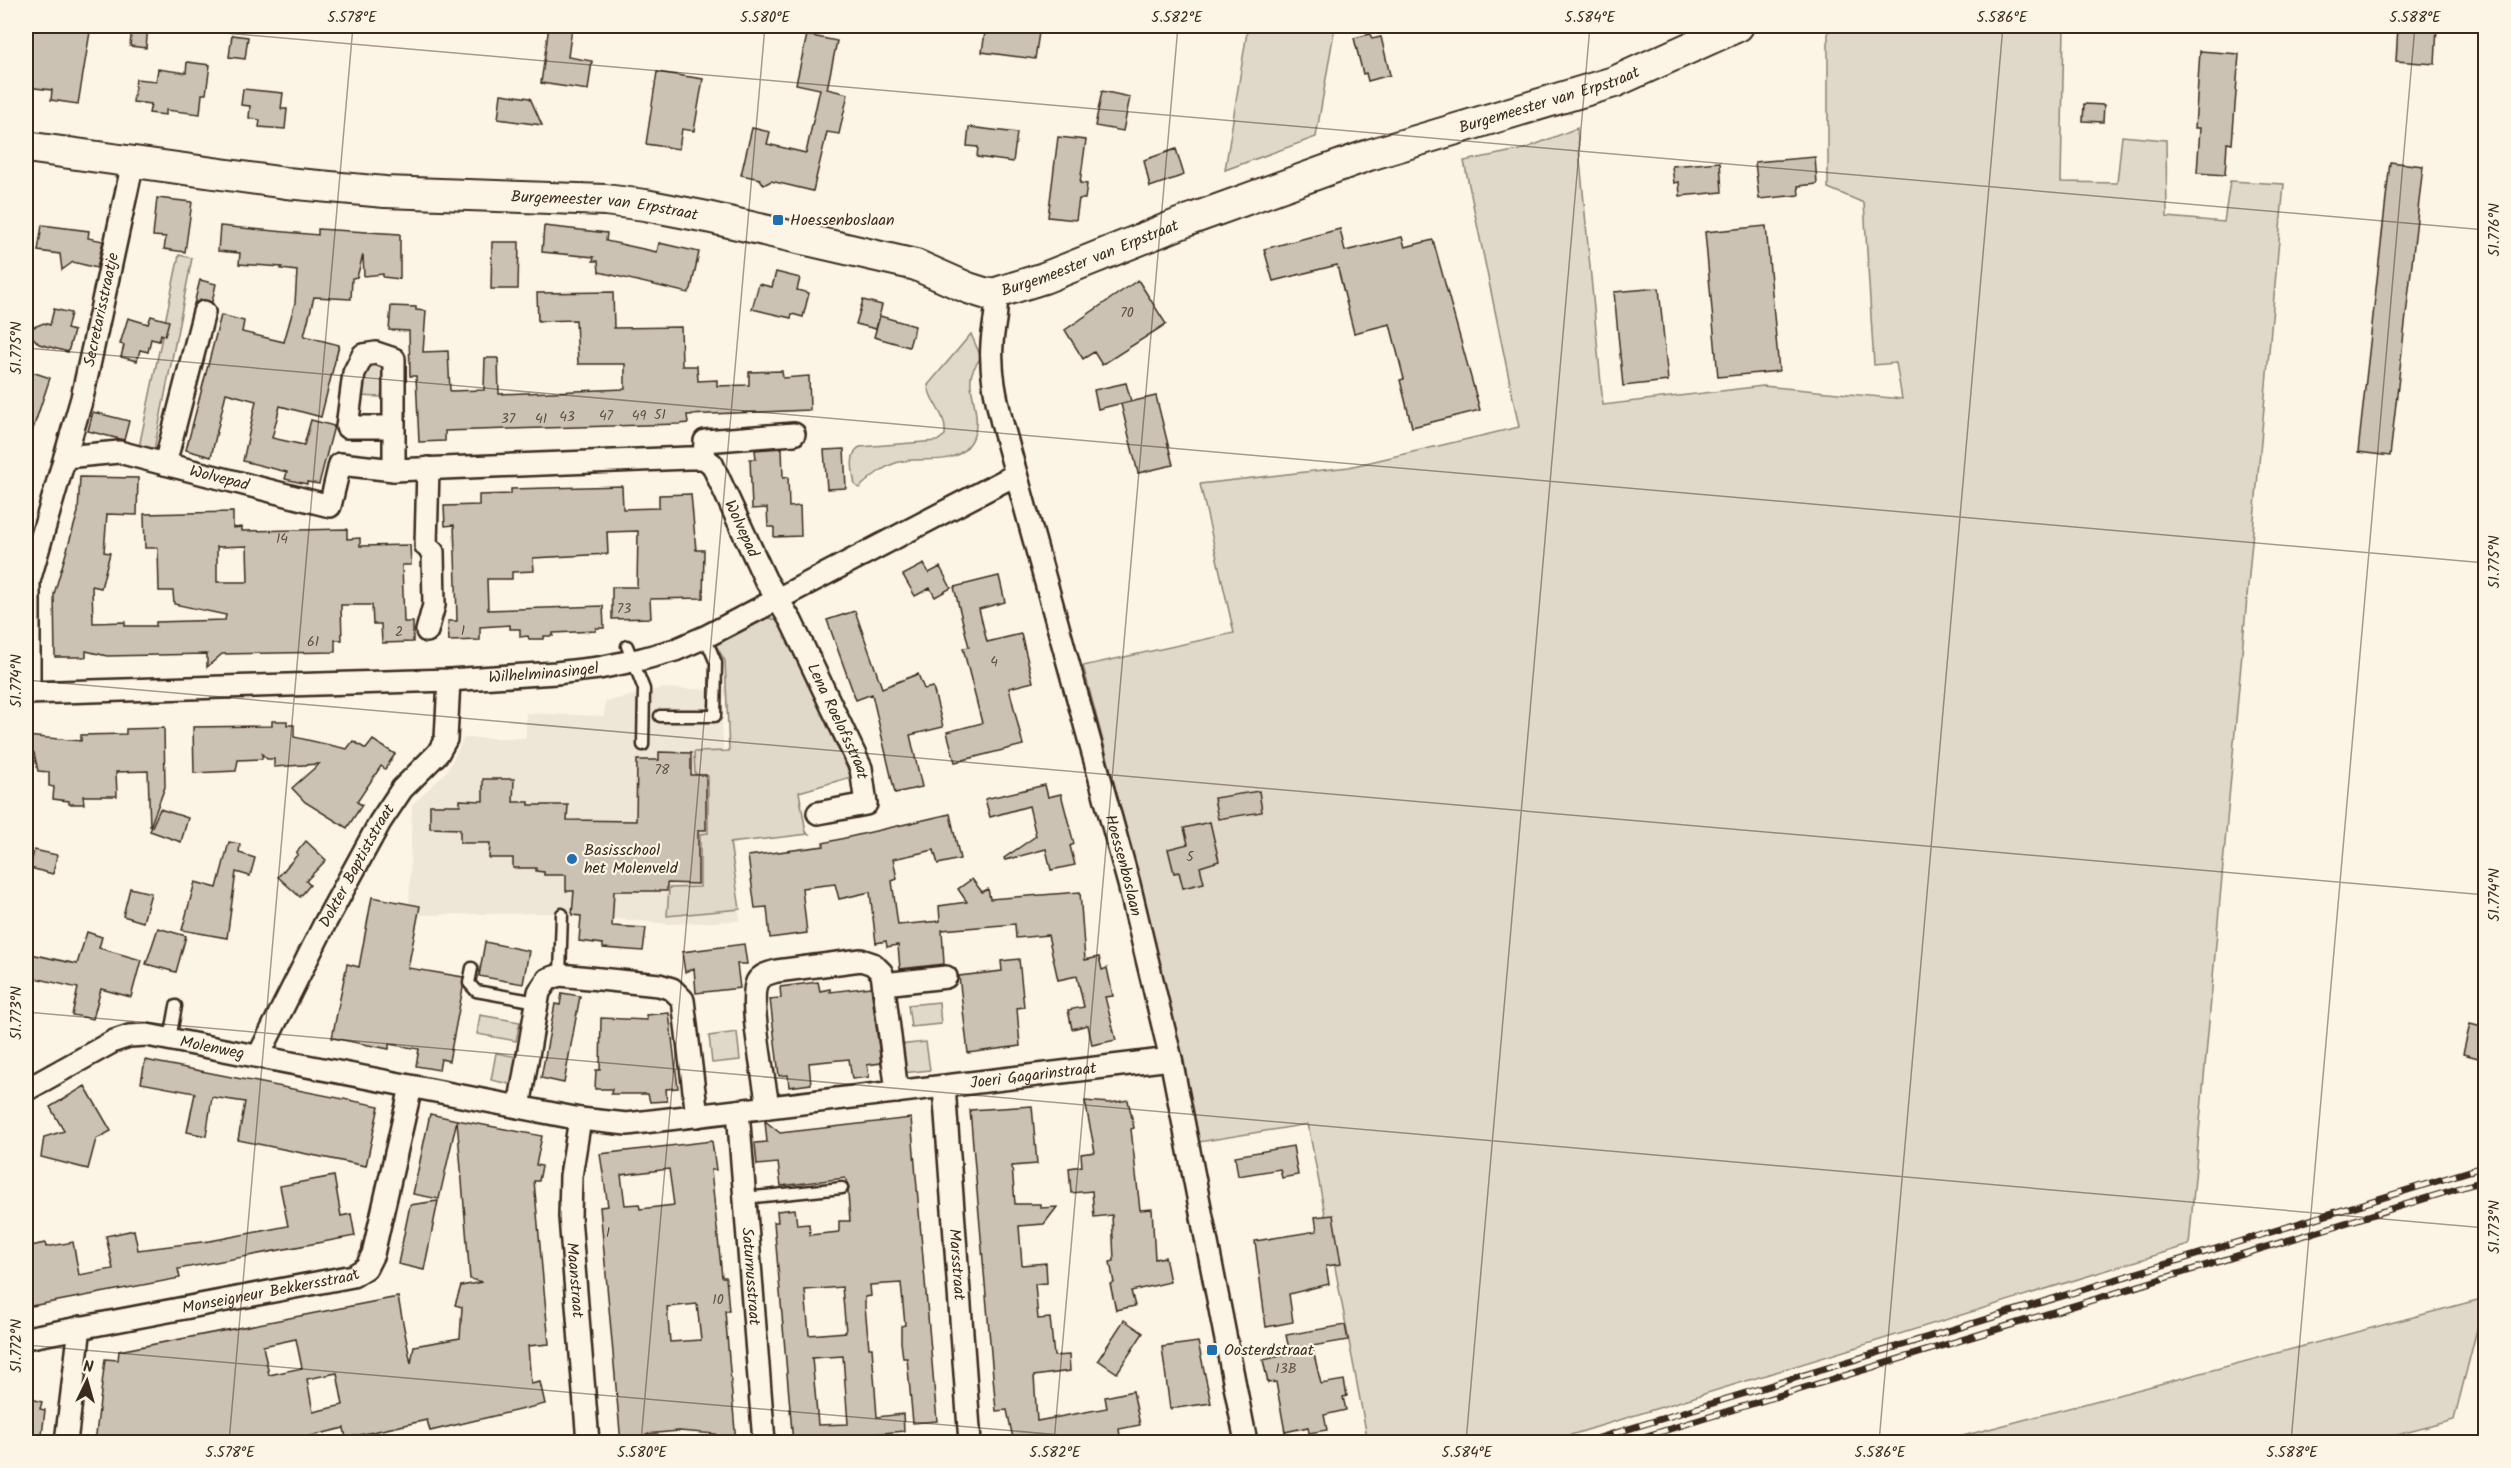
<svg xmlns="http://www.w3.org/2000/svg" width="2511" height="1468" font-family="Kalam,sans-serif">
	<rect width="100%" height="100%" fill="#fcf5e5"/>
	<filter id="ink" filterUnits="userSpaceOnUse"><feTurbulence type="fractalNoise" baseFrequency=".0167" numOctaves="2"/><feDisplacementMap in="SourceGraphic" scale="12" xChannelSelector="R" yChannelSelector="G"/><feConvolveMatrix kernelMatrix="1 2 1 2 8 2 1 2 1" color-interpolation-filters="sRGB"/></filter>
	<g filter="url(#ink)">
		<!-- built -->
		<path fill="#eee6d6" d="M663,688L721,690L723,748L740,921L668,924L560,913L409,915L412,805L447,771L464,738H526V713L604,716L605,702Z"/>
		<!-- green -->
		<path fill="#e0d8c8" stroke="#8e8173" stroke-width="1.5" d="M1201,26H1335L1316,137L1225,170L1247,32Z
			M1828,26H2064L2061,182L2117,183L2122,136L2166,140L2167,217L2224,222L2230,181L2284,184L2189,1245L1548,1442H1368L1308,1124L1199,1142C1168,982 1125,824 1083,666L1234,633L1200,484L1349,467L1519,427L1464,161L1524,149L1577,128L1603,405L1763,386L1902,399L1896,363L1874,365L1864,203L1828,188Z
			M179,255L192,258L153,455L138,452Z
			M971,334L981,357C978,362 974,367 972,373C966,390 985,418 971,442C955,467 928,457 903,461C886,464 871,477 859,488L855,485C853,473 848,453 860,447L937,441L945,435C947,412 929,403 928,385Z
			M365,360L377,361L384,374L381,397L357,396Z
			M764,617L780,621L851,777L799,792L806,832L809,834L730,843L740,909L667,916L669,888L700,887V834L708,833V776L695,774L694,752L729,751L725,661L715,644Z
			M939,1002L941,1024L911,1027L908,1005Z
			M480,1015L520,1022L516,1041L477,1034Z
			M737,1032L740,1060L712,1063L709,1036Z
			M926,1042L930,1070L903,1073L898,1045Z
			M496,1053L524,1058L518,1086L491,1080Z
			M2485,1298L2454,1420L2371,1442H1940Z"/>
		<!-- building -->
		<path fill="#ccc2b3" stroke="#3b2a1e" stroke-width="1.5" fill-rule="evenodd" d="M26,26H91L78,104L51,100L52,90L26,87Z
			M132,26H148L146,48L130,46Z
			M549,26L572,28L568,57L592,61L588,90L541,83Z
			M986,26H1040L1035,59L982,52Z
			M2398,26H2437L2435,64L2396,61Z
			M1370,34L1372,39L1381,37L1390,75L1368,81L1366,73L1363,74L1354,38Z
			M232,35L248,37L245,59L229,57Z
			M807,35L837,41L827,89L848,94L839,134L827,132L813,191L771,181L764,185L760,179L741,175L752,128L770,132L767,144L806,153L820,89L796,84Z
			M2200,51L2239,54L2232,144L2227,143L2225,175L2197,173L2200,128H2195Z
			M187,62L210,65L206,94H202L200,114L166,110V115L149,113L151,104L133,102L136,79L156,81L158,69L186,73Z
			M657,72L703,79L694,131L682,129L679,149L646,144Z
			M243,89L283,93L281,109H287L285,129L259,127L260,120L249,118L250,106L241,105Z
			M1102,91L1130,97L1123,131L1095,126Z
			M501,94L530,98L542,125L498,119Z
			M2084,104L2104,105L2103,122L2083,121Z
			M969,127L1017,133L1013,162L977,157L978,147L967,146Z
			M1058,137L1086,140L1080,183L1087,184L1085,199H1079L1076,220L1048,217Z
			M1176,149L1184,175L1150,187L1144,160Z
			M1815,157L1817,184L1798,186L1799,195L1759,199L1755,162Z
			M1720,162L1722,192L1680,196L1679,182L1674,183L1672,166Z
			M2390,162L2423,166L2390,456L2358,452Z
			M157,198L192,202L185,252L164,249L166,237L153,236Z
			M42,225L89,231L88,238L103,241L97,268L73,262L62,270L60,254L38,251Z
			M220,226L318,235V229L400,234V279L383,277V274L364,276L363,255L357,277L352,278L351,299L314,297L304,336L339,345L321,417L280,406L272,438L304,445L311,420L334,426L319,484L307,482V484L285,479L287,472L243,461L256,401L226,393L211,457L186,450L221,315L244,321L242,332L284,342L295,303L297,271L281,269L282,267L239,264L240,253L218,251Z
			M544,226L607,233L606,241L657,252L659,243L699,252L691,289L688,293L599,272L598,261H593L594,257L542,252Z
			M1766,226L1779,371L1718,377L1705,232Z
			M1340,229L1345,251L1402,237L1405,247L1433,240L1480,410L1412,427L1400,380L1404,379L1390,324L1354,333L1337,265L1273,281L1264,249Z
			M492,242H519L518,289H491Z
			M776,272L800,278L797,290L809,293L803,317L792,314L791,318L752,309L759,284L772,287Z
			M200,280L216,284L212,302L201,300L194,304Z
			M1138,280L1166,324L1102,365L1094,352L1083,359L1065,330Z
			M1659,288L1668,381L1623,386L1614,292Z
			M613,292L614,328L681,327L682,366H697L698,381L717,380V386L749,385V372L782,371L783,378L809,376L810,410L687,415L688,423L679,424L445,431V441L419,442L416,376H410L409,331L389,330L391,306L416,307V310L426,311L423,352L448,351L450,391L484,390L485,358H498L499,394L625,389V364H578L576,320L538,321L537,293Z
			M863,300L882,305L876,329L856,324Z
			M54,309L71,313L67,329L74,331L68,352L39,344L26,330L44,323L50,325Z
			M151,316L169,321L165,336L161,334L159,341L151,339L148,352L140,350L137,361L121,357L124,345L120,344L128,318L148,324Z
			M880,316L915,326L909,347L874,337Z
			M26,370L50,378L29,441H26Z
			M1126,383L1131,401L1098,409L1094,390Z
			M1156,396L1173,465L1138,473L1121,404Z
			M93,412L129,421L124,440L88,431Z
			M782,448L783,478L788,477L789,507L800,506L801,536L774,537V527H768L767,508L752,509L750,459H756L755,450Z
			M844,449L846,488L827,489L824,450Z
			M80,477L138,478L137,515L107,514L104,552L110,553L101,588L92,586L93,623L125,622V626H156V622L225,620L226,615L174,604L173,591H159L158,548H145L144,514L233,512V528L242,527V531L347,529V539L360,538V546L410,545L411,565H402L404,622H413V642L382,643L381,624H373L372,605H341L342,640H335V652L222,654L207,667V654L107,656L86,651V657H55L54,594L78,512ZM247,546L248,582H217V547Z
			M622,486L623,509L659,508V495L691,494L696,550H704L703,598L650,599L651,618L612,619V587H637L638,531L607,532L608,554L533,558L534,571L512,572V579H487L488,610L603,606L604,628H596V631L553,633V636H544V639H529L528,636L520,637V629H510V625L480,627V640L449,641L448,621H457L456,583L454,525L445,526L444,506L479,505V495L511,494V489Z
			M924,564L929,573L940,567L951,588L935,597L930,588L915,596L903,575Z
			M999,576L1005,602L979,609L987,642L1021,634L1033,682L1009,688L1023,745L955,762L947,732L982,723L963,648L969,647L954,587Z
			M855,611L882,688L918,674L924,689L933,687L943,727L910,735L922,787L895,793L872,694L856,700L827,620Z
			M272,721H287V725H294V737L347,749L353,741L366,749L373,740L395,754L385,769L381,766L357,802L362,805L347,828L305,802L292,788L319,764L274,767V759H267L262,754V759L238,760L236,771L194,773L193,727L272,726Z
			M164,728L165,787L150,827L148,771L116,772L117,796H83L84,804H69V801L53,799L54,787L49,786V772L38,771L34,753L26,760V736L81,741V735L126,734V729Z
			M659,752L691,753V775H706V830H698V884L667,883V891H614L612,926L646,928L643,951L603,948V944L579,941L581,916L572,915L574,891H566V875H544V872L536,871V868H513V858H489L490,843H460V829L430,828V805H460V800L483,801V779H514L513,802H529V805H568L567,820L636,821L637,760H659Z
			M1045,785L1048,797L1061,794L1074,844L1070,846L1075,865L1051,870L1046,849L1005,860L1004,858L1036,836L1029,806L990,817L985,799Z
			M1259,791L1262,812L1218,819L1214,798Z
			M160,809L188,818L181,842L150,831Z
			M950,814L960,859L938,864L934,850L893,859L897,879L892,881L898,925L940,921L939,906L967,902L958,889L972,879L982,892L988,889L990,899L1080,892L1085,960L1099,957L1102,970L1107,968L1113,996L1105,997L1116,1040L1092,1045L1088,1025L1072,1029L1068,1010L1084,1007L1077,976L1058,980L1048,935L1016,938L1015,924L942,930L944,964L900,969L898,945L887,947L886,941L876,943L870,892L839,899L835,884L802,888L807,933L770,938L767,907L755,908L748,856L824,846L823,843Z
			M1210,822L1219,861L1200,867L1204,883L1183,888L1179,872L1174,873L1168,849L1188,844L1184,828Z
			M306,841L326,860L306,881L310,885L300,897L278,877L298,854L296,853Z
			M229,842L240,844L239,853L255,858L250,876L236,872L227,938L182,930L195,882L217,888Z
			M34,850L57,855L53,874L30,868Z
			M130,888L151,893L143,922L123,916Z
			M372,897L420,906L408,968L463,977V988L449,1061L441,1059L439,1070L416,1066L419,1049L389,1044V1049L332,1038L347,964L359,967Z
			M158,928L186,936L176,972L146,964Z
			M87,932L102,937L99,948L141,960L131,997L101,989L93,1019L72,1015L78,988L26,976V953L77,964Z
			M485,942L529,951L523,984L479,976Z
			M744,944L747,964H737L740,988L696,993L694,968L685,972L682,952Z
			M1019,959L1024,1007L1017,1008L1020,1046L968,1053L959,976L1002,971L1001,961Z
			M818,982L820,991L830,989V992L871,987L881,1063L867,1065L869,1077L852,1079L849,1059L809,1063L811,1084L789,1087L788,1075L779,1076L770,999L781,998L780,987Z
			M562,993L580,996L564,1083L541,1078L555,1004L560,1005Z
			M669,1013L678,1088L666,1089L667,1101L650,1102L648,1094H611L612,1089H595L596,1070H600L601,1018L647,1020L646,1015Z
			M2470,1024L2486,1028V1060L2463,1054Z
			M145,1060L379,1106L366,1166L238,1140L245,1102L212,1097L206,1136L187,1132L195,1093L141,1083Z
			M85,1086L111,1131L96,1139L88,1169L41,1157L44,1137L64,1131L50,1107Z
			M1128,1100L1134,1128L1131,1129L1140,1210L1152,1209L1155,1259L1165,1257L1170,1282L1131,1291L1135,1306L1116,1310L1110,1284L1114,1283L1110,1262L1114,1261L1112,1215L1094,1217L1092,1191L1071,1193L1069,1168L1082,1166L1081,1154L1095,1152L1085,1101L1110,1103Z
			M1032,1106L1037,1164L1012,1166L1015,1204H1041V1208L1057,1207L1044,1224L1019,1226L1022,1265L1046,1263L1047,1283L1035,1284L1038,1319L1050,1318L1054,1356L1069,1355L1070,1371L1034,1376L1037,1421L1107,1408L1105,1397L1133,1391L1140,1425L1119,1429L1121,1443H1014L1007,1410L996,1411L970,1110Z
			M430,1114L457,1120L439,1199L413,1194Z
			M911,1118L937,1421L913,1423L907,1358H903L901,1342V1326L905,1325L901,1283L870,1285L871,1296L865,1297V1307L869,1348H872L877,1417L903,1414L904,1431L853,1436V1443H793L774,1222H778L777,1211L795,1209L797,1225L809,1224L810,1235L839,1232V1221H850L848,1193L849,1187L845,1178L781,1186L778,1163L757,1165L755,1143L767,1142L765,1121L780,1133ZM842,1287L846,1332L809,1335L805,1290ZM843,1356L848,1424L818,1425L812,1358Z
			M457,1120L542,1136L536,1165L542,1166L539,1181H534L549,1344L528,1346L531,1384L540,1382L545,1404L430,1431L427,1420L346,1438L344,1428L282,1443H95L105,1359L118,1360L119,1351L398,1297L411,1364L414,1346L460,1338L462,1307L455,1305L461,1286L482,1282L470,1279ZM296,1339L302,1368L269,1375L263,1346ZM337,1373L343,1405L313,1412L307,1379Z
			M712,1141L716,1170H711L722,1277H726L729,1311H725L736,1443H707L716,1434L679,1431L646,1434L647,1443H621L600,1207L608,1206L600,1154ZM669,1169L674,1205L640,1209L639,1204L625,1205L621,1175ZM697,1304L701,1340L670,1342L667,1307Z
			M1293,1146L1298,1175L1282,1178L1280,1169L1238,1176L1235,1156Z
			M334,1176L341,1216L351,1214L355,1236L178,1269L180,1278L26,1307V1247L45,1243L46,1247L73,1242L79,1275L113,1269L106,1236L134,1230L138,1250L210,1241L288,1226L280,1186Z
			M438,1201L424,1270L398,1264L410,1205Z
			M1333,1215L1341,1264L1326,1266L1329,1284L1289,1294L1293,1322L1266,1327L1255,1241L1317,1231L1315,1217Z
			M1124,1320L1143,1333L1117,1373L1098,1360Z
			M1345,1325L1348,1340L1312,1346L1321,1384L1344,1380L1347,1396L1343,1397L1346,1410L1324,1415L1327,1430L1309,1433L1308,1427L1285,1432L1276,1382L1268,1383L1263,1360L1290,1354L1286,1335Z
			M1198,1342L1211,1403L1170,1409L1162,1347Z
			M26,1397L42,1402L40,1409L45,1410L41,1443H26Z"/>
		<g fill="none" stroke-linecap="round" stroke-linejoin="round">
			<!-- lane casing -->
			<g stroke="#3b2a1e" stroke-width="15">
				<path id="lane" d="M627,646L644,689L643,745
					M660,716H715L716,663L705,637
					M472,968L469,983L476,991L537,1002
					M560,975L562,914
					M170,1039L176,1006
					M745,1198L842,1188"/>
			</g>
			<!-- street casing -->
			<g stroke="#3b2a1e" stroke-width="26">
				<g id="street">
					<path id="s1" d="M996,293C998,314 993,325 992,344C990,371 996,398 1002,423L1129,884L1171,1059L1246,1442"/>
					<path id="s2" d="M204,312L165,464L330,506L340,464L394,470L688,458H704L712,464L765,579L791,621L861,768L866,804L818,813"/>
					<path d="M393,427H347L354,373L363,355L376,353L394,359V470"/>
					<path d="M65,457L119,452L165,464"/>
					<path d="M704,458L705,441L794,434"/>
					<path d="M427,631L434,605L433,552L426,546L428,468"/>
					<path id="s3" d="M26,693L449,680L556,673L599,668L642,659L675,650L705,637L1015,475"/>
					<path id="s4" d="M29,693V581L82,398L133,162"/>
					<path d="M884,984L946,977"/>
					<path id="s5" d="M259,1055L325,923L380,822L402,789L438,753L446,739L449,680"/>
					<path id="s6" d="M944,1087L970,1442"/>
					<path id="s7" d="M26,1090L114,1041L129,1036L147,1035L580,1119L627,1124L1171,1059"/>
					<path d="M519,1107L539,992L548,979L560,975L659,985L672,989L683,1000L697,1116"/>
					<path d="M768,1107C765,1083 748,1000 757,982C761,975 769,973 777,971L861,960L873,964L882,973L897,1092"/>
					<path id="s8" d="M738,1111L764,1442"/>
					<path id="s9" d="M580,1119L571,1176L570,1217L588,1442"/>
					<path id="s10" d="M26,1338L353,1276L366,1268L373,1254L411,1087"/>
					<path d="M66,1442L80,1327"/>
				</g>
			</g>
			<!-- secondary casing -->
			<g stroke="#3b2a1e" stroke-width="34">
				<g id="secondary">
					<path id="s11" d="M26,147L286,183L385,192L605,200L645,205L707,217L916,265L968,288L987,294L996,293L1044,278L1189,220L1369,155L1614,82L1738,26"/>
				</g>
			</g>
			<!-- lane -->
			<use href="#lane" stroke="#fcf5e5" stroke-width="10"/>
			<!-- street -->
			<use href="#street" stroke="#fcf5e5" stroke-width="21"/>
			<!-- secondary -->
			<use href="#secondary" stroke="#fcf5e5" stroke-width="30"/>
			<!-- rail casing -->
			<g stroke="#3b2a1e" stroke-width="7">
				<path id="rail" d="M1586,1442L2486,1166
					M1627,1442L2486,1180"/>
			</g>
			<!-- rail -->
			<use href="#rail" stroke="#fcf5e5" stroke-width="4.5" stroke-dasharray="14" stroke-linecap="butt"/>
		</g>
	</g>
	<!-- ticks -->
	<path fill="none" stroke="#3b2a1e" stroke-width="1.5" stroke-opacity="0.45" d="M145,26L2486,230M26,348L2486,563M26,680L2486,895M26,1012L2486,1228M26,1345L1141,1442M229,1442L353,26M641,1442L765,26M1054,1442L1178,26M1466,1442L1590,26M1879,1442L2003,26M2291,1442L2415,26"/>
	<!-- markers -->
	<g fill="#1f6fb2" stroke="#fcf5e5" stroke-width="2">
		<rect x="772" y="214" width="12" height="12" rx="3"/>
		<circle cx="572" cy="859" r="6"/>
		<rect x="1206" y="1344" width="12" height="12" rx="3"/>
	</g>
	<g text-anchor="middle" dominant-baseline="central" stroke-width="4.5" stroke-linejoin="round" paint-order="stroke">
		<!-- number labels -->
		<g font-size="14" fill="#5f5043">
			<text x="1127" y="313">70</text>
			<text x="660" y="415">51</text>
			<text x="606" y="416">47</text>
			<text x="639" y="416">49</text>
			<text x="567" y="417">43</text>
			<text x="508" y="419">37</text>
			<text x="541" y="419">41</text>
			<text x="282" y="539">14</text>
			<text x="624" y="609">73</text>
			<text x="463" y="631">1</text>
			<text x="399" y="632">2</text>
			<text x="313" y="642">61</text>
			<text x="994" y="662">4</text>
			<text x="662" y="770">78</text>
			<text x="1190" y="857">5</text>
			<text x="608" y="1233">1</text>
			<text x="718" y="1300">10</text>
			<text x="1286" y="1369">13B</text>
		</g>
		<!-- street labels -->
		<g font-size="16" fill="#3b2a1e" stroke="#fcf5e5">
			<text stroke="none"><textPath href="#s11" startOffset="1572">Burgemeester van Erpstraat</textPath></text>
			<text stroke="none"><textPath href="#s11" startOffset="582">Burgemeester van Erpstraat</textPath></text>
			<text stroke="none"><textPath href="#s11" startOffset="1086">Burgemeester van Erpstraat</textPath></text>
			<text stroke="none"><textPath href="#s4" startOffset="393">Secretarisstraatje</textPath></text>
			<text stroke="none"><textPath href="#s2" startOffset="213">Wolvepad</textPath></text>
			<text stroke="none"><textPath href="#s2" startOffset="816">Wolvepad</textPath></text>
			<text stroke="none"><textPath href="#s3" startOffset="518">Wilhelminasingel</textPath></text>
			<text stroke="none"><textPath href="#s2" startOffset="1032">Lena Roelofsstraat</textPath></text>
			<text stroke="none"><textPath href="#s5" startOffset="213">Dokter Baptiststraat</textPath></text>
			<text stroke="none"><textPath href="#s1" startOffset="590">Hoessenboslaan</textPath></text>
			<text stroke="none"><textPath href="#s7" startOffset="201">Molenweg</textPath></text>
			<text stroke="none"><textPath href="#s7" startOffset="1032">Joeri Gagarinstraat</textPath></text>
			<text stroke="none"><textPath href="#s6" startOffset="178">Marsstraat</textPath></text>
			<text stroke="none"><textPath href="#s8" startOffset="166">Saturnusstraat</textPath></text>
			<text stroke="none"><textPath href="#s9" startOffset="162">Maanstraat</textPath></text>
			<text stroke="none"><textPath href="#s10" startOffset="249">Monseigneur Bekkersstraat</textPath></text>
		</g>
		<!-- poi labels -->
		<g font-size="16" fill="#3b2a1e" stroke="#fcf5e5" text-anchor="start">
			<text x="790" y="220">Hoessenboslaan</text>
			<text x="584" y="850">Basisschool<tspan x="584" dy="18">het Molenveld</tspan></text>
			<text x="1224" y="1350">Oosterdstraat</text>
		</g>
	</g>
	<!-- margin -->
	<rect width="2511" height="1468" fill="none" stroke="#fcf5e5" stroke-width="66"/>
	<!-- north arrow -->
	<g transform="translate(87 1381) rotate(5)" stroke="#fcf5e5" stroke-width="4.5" paint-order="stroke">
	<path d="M0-4.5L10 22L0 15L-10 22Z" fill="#3b2a1e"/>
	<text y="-9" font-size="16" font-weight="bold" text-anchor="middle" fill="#3b2a1e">N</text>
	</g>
	<rect x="33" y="33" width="2445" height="1402" fill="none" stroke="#3b2a1e" stroke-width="2"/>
	<g font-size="15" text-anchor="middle" fill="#3b2a1e">
		<text x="352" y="22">5.578°E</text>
		<text x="765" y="22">5.580°E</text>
		<text x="1177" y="22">5.582°E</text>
		<text x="1590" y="22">5.584°E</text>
		<text x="2002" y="22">5.586°E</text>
		<text x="2415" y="22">5.588°E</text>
		<text transform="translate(2494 230) rotate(-90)" y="5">51.776°N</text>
		<text transform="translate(16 348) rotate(-90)" y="5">51.775°N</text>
		<text transform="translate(2494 562) rotate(-90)" y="5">51.775°N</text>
		<text transform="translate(16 681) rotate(-90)" y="5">51.774°N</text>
		<text transform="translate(2494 895) rotate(-90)" y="5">51.774°N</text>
		<text transform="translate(16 1013) rotate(-90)" y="5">51.773°N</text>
		<text transform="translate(2494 1227) rotate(-90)" y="5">51.773°N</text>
		<text transform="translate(16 1346) rotate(-90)" y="5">51.772°N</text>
		<text x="230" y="1457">5.578°E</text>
		<text x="642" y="1457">5.580°E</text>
		<text x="1055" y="1457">5.582°E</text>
		<text x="1467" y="1457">5.584°E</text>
		<text x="1880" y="1457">5.586°E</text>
		<text x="2292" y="1457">5.588°E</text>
	</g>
</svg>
